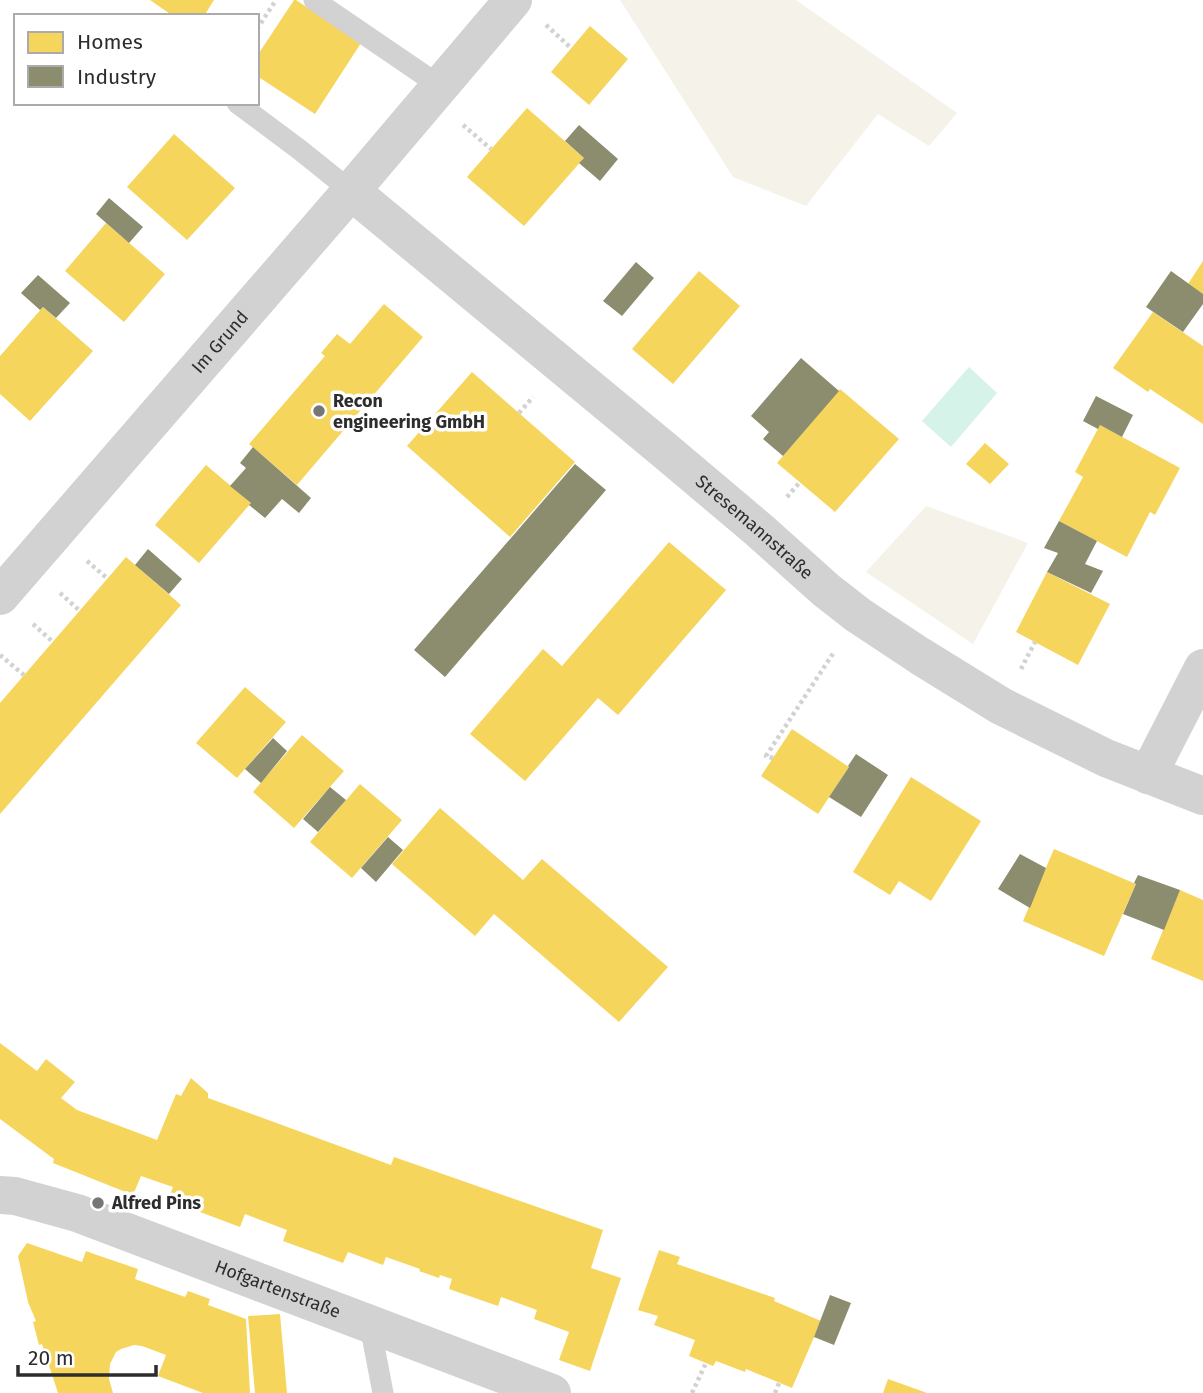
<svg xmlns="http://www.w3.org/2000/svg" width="1203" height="1393" font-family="'Fira Sans',sans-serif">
	<rect width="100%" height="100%" fill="#fff"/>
	<!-- green -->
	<path fill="#f5f2ea" d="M620,0H796L957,113L929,146L878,114L806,206L733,177Z
		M926,506L1028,543L973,644L866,572Z"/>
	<!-- water -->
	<path fill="#d5f3e9" d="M969,367L997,393L951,447L922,421Z"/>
	<!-- homes -->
	<path fill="#f6d55c" d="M150,0H214L204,16H173Z
		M294,0H296L361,43L315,114L257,76V56Z
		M590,26L628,59L589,105L551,72Z
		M527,108L584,158L524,226L467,177Z
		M174,134L235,188L187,240L127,187Z
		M106,223L165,274L124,322L65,271Z
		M1203,261V294L1188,284Z
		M699,271L740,306L673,384L632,349Z
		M384,304L423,337L297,485L249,444L325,356L321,353L337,334L350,344Z
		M43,307L93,351L30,421L0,394V356Z
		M1153,312L1203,346V424L1150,389L1148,392L1113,368Z
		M472,372L575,462L510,537L407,446Z
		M840,389L899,439L835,512L777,463Z
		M1100,425L1180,468L1155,515L1150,512L1127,557L1059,521L1083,477L1075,472Z
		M985,443L1009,464L990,484L966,464Z
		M206,465L251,503L199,563L155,525Z
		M669,542L726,590L618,715L598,698L525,781L470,734L543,649L562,666Z
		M126,557L181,605L0,814V703Z
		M1047,572L1110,604L1078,665L1016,632Z
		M245,687L286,722L237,778L196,743Z
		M792,729L849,767L818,814L761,776Z
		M302,735L344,771L294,828L253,792Z
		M911,777L981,821L931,901L899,881L890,895L853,872Z
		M360,784L402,820L352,878L310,842Z
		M440,808L523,880L542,859L668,967L619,1022L494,914L475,936L392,864Z
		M1054,849L1136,884L1104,956L1023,921Z
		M1180,890L1203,900V981L1151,959Z
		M0,1043L37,1071L46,1059L75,1082L61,1098L77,1110L157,1140L176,1094L181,1096L191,1078L208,1093V1098L391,1165L394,1157L603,1230L591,1268L621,1278L590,1371L559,1360L569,1332L534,1319L537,1310L501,1297L498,1306L449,1289L452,1279L440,1275L439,1278L419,1271L420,1269L386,1257L383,1265L348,1252L343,1263L283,1241L287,1230L245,1214L240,1227L168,1200L173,1187L141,1176L133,1195L53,1163L54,1159L0,1119Z
		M27,1243L82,1262L86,1251L97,1255L138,1269L135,1279L185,1297L188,1291L210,1299L208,1305L246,1319L250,1393H203L158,1376L166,1355L142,1346L134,1345L121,1349L116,1352L110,1364L109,1379L113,1393H58L42,1344L39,1345L33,1322L36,1321L28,1302L18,1256Z
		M659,1250L680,1257L677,1264L775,1298L774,1301L821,1321L792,1388L746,1369L745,1372L716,1361L713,1366L689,1356L695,1340L654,1325L658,1316L638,1310Z
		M280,1314L287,1393H255L248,1316Z
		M888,1379L927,1393H883Z"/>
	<!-- industry -->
	<path fill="#8c8c6e" d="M579,125L618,159L600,181L579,163L584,158L565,141Z
		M109,198L143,227L129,243L96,214Z
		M636,262L654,278L622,316L603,301Z
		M1171,271L1203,294V304L1183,332L1146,307Z
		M38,275L70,303L56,318L43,307L40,310L21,293Z
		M801,358L839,391L783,456L763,439L769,432L751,416Z
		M1096,396L1133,415L1122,437L1100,425L1098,429L1083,421Z
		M253,447L311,498L299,513L282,499L265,518L249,505L251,503L230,486L246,468L240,463Z
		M575,464L606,490L445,677L414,650Z
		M1059,521L1097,541L1085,564L1103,571L1091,593L1047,572L1058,553L1044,548Z
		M148,549L182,579L169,594L135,565Z
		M273,738L287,751L261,783L245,769Z
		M856,754L888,775L861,817L829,797L849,767L848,766Z
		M330,787L346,800L318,832L303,819Z
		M388,837L403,850L376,882L361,868Z
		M1020,854L1046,868L1030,908L998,889Z
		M1138,875L1180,890L1164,930L1123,914L1136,884L1134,883Z
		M830,1295L851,1303L834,1345L814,1337Z"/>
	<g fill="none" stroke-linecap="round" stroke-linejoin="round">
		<!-- path -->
		<path stroke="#d2d2d2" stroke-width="4.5" stroke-dasharray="3.5 3.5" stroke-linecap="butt" d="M546,25L571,48
			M257,29L276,0
			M463,125L491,149
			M519,413L533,397
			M787,497L800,482
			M87,561L108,579
			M60,593L80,611
			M33,624L53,642
			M0,655L24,675
			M1021,669L1035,642
			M773,758L766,756L834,652
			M692,1393L706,1363
			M775,1393L779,1383"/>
		<!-- lane -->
		<path stroke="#d2d2d2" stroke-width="21" d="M314,0L440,86
			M237,103L300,150L351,191
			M370,1325L383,1393"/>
		<!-- street -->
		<g stroke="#d2d2d2" stroke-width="38">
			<path id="s1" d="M351,191L663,449L759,530L826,590L858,615L920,656L1001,706L1106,758L1203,796"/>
			<path id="s2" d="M0,596L351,191L513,0"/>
			<path d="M1148,775L1203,668"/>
			<path id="s3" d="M0,1195L15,1196L77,1213L552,1393"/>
		</g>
	</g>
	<!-- markers -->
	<g fill="#767676" stroke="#fff" stroke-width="2.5">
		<circle cx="319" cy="411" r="7"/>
		<circle cx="98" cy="1203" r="7"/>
	</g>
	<g text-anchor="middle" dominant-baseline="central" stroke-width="7" stroke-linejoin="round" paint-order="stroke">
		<!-- street labels -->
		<g font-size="18" fill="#2d2d2d" stroke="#fff">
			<text stroke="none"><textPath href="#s2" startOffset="336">Im Grund</textPath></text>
			<text stroke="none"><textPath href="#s1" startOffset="525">Stresemannstraße</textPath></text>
			<text stroke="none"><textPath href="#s3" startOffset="294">Hofgartenstraße</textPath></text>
		</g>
		<!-- poi labels -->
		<g font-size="18" font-weight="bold" fill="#2d2d2d" stroke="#fff" text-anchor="start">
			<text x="333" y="401">Recon<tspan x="333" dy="21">engineering GmbH</tspan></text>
			<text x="112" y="1203">Alfred Pins</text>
		</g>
	</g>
	<!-- legend -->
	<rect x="14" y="14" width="245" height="91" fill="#ffffff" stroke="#ababab" stroke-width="2"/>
	<rect x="28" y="32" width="35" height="21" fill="#f6d55c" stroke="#ababab" stroke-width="2"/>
	<text x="77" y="49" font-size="21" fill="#2d2d2d">Homes</text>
	<rect x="28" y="66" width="35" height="21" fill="#8c8c6e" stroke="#ababab" stroke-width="2"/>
	<text x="77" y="84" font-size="21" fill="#2d2d2d">Industry</text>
	<!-- scale -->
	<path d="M18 1365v10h138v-10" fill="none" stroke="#2d2d2d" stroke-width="3.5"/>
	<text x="28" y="1365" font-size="21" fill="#2d2d2d" stroke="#ffffff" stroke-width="5" paint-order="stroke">20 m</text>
</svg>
